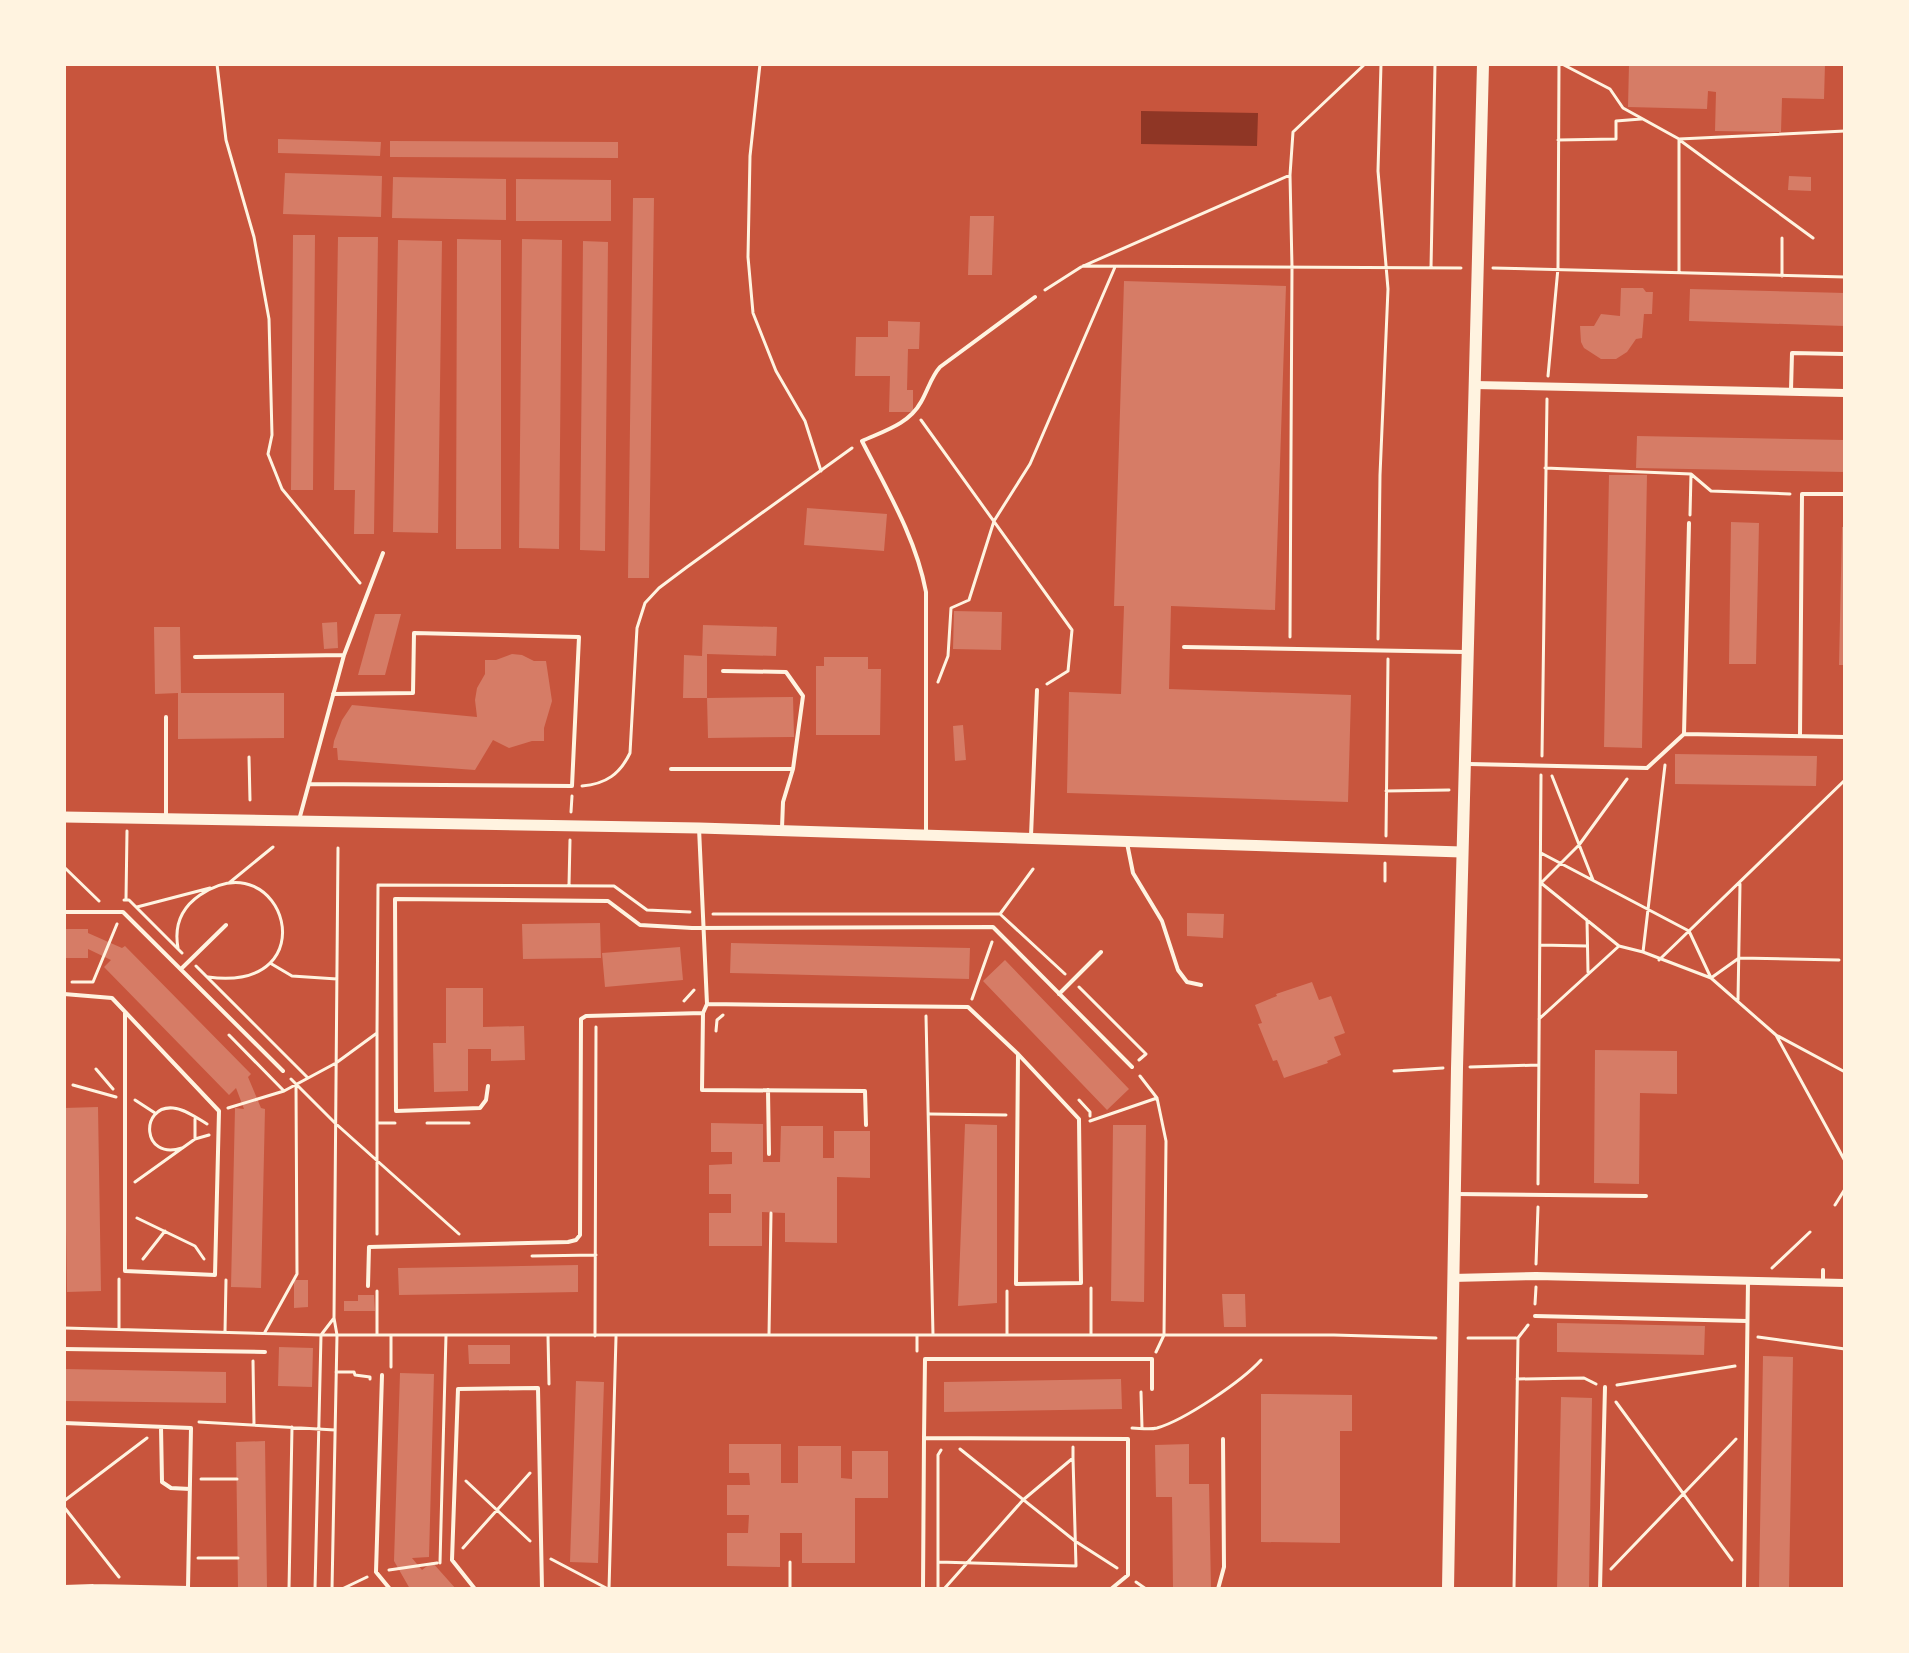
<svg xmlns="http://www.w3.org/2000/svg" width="1909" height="1653" font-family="'Crimson Pro',serif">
	<rect width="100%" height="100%" fill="#c8553d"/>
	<!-- water -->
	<path fill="#8f3625" d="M1141,111L1258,113L1257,146L1141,144Z"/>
	<!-- building -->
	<path fill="#d67c66" d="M1629,64H1825L1824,99L1782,98L1781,132L1715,131L1716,92L1708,91L1707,109L1628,107Z
		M278,139L381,142L380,156L278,153Z
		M390,141L618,142V158L390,157Z
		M285,173L382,176L381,217L283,214Z
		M1789,176L1811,177V191L1788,190Z
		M393,177L506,179V220L392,218Z
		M516,179L611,180V221H516Z
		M633,198H654L649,578H628Z
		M970,216H994L992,275H968Z
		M293,235H315L313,490H291Z
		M338,237H378L374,534H354L355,490H334Z
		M457,239L501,240V549H456Z
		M522,239L562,240L559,549L519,548Z
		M398,240L442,241L438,533L393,532Z
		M583,241L608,242L605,551L580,550Z
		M1124,281L1286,286L1275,610L1171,606L1169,689L1351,695L1348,802L1067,793L1069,692L1121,694L1124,606H1114Z
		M1621,288H1643L1646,292H1653L1652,314H1644L1642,338L1636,339L1627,352L1616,359H1601L1584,348L1581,342L1580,326H1594L1601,314L1620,316Z
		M1690,289L1845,293V326L1689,321Z
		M888,321L920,322L919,349H908L907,390H913V412H889L890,376H855L856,337H888Z
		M1637,436L1845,440V472L1636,468Z
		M1609,475H1647L1642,748L1604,747Z
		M807,508L887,514L884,551L804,545Z
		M1731,522L1759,523L1756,664H1729Z
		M1842,527H1845V665H1839Z
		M954,611L1002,612L1001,650L953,649Z
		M375,614H401L385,675H358Z
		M337,622L338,648L324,649L322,623Z
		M703,625L777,627L776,656L707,654V698H683L684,655L702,656Z
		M154,627H180L181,693H284V738L178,739V693L155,694Z
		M512,654L522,655L534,661H546L552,701L544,728V741H532L509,748L493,740L475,770L338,760L337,748H333L334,741L342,720L352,705L477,717L475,700L477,688L485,674V660H496Z
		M824,657H868V669H881L880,735H816V666H824Z
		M793,697L794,737L708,738L707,698Z
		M963,725L966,760L955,761L953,726Z
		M1675,754L1817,756L1816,786L1675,784Z
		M1187,913L1224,914L1223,938L1187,936Z
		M600,923L601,958L523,959L522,924Z
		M64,929H88V933L122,948L125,946L251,1074L248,1077L261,1108L265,1109L261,1288L231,1287L235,1108L244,1109L236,1088L229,1095L104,967L111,960L88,949V958H64Z
		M731,943L970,948L969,979L730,973Z
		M680,947L683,980L605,987L602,953Z
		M1005,960L1129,1089L1107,1110L983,981Z
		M1312,982L1319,1000L1331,996L1345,1033L1334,1037L1341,1055L1327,1061L1328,1063L1284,1078L1277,1060L1273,1061L1258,1024L1262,1023L1255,1005L1277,996L1276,994Z
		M446,988H483V1027L524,1026L525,1060L491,1061V1049H468V1091L434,1092L433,1043H446Z
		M1595,1050L1677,1051V1094L1640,1093L1639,1184L1594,1183Z
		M98,1107L101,1291L67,1292L64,1108Z
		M711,1123L763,1124V1162H780L781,1126H823V1158H834V1131H870V1178L837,1177V1243L785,1242V1213L762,1212V1246H709V1213H731V1194H709V1165L732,1164V1152H711Z
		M965,1124L997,1125V1303L958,1306Z
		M1113,1125H1146L1144,1302L1111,1301Z
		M578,1265V1292L399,1295L398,1268Z
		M294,1280H308V1307L294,1308Z
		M1222,1294H1245L1246,1327H1224Z
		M358,1295H374L375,1311H344V1301H358Z
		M1557,1323L1705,1326L1704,1355L1557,1352Z
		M468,1345H510V1364H469Z
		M279,1347L313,1348L312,1387L278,1386Z
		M1763,1356L1793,1357L1789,1589H1759Z
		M64,1369L226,1372V1403L64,1401Z
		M400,1373L434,1374L429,1557L412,1558L422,1570L432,1562L456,1589H410L394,1561Z
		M1121,1379L1122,1409L944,1412V1382Z
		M576,1381L604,1382L598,1563L570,1562Z
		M1261,1394L1352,1395V1431H1340V1543L1261,1542Z
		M1561,1397L1592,1398L1589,1589H1557Z
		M265,1441L267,1589H238L236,1442Z
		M729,1444H781V1483H798V1446H841V1478L852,1479V1451H888V1498H855V1563H802V1533H780V1567L727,1566V1533H748L749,1515H727V1485H750L749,1473H729Z
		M1189,1444V1484H1209L1211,1589H1173L1172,1497H1156L1155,1445Z"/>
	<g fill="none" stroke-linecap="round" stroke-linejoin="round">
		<!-- path -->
		<path stroke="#fff3e0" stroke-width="3" d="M217,64L226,140L254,237L269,319L272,435L268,454L282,489L360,583
			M760,64L750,156L748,257L753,313L776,371L805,421L821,471
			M1562,64L1610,89L1623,108L1679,139L1845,131
			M1558,140L1616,139V121L1641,119
			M1681,141L1813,238
			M1290,175L1292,267L1290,637
			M1782,238V276
			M1083,266L1461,268
			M1431,268L1435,64
			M1493,268L1845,277
			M1679,272V139
			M1045,290L1081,267L1290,175L1293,132L1365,64
			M1548,376L1558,268L1559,64
			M921,420L1072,630L1068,671L1047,684
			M1545,468L1691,474L1711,491L1790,494
			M1690,515L1691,474
			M1378,639L1380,475L1388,289L1378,171L1381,64
			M938,682L948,656L951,608L969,600L994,521L1030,464L1115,267
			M1542,756L1547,399
			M249,757L250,800
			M1552,776L1593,880
			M582,786C606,784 620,774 630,753L637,628L645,603L659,588L687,567L852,448
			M1386,791L1449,790
			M571,812L572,796
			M1386,836L1388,659
			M1541,853L1689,931L1711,978L1739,958L1839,960
			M64,867L99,901
			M1385,881V863
			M229,883L273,847
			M569,885L570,840
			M126,899L127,831
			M124,900H129L182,953
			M137,907L210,888
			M713,914H1000L1065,974
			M1000,914L1033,869
			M1587,920L1588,972
			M1540,945L1587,946
			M1619,946L1643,952L1711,978L1776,1035L1845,1072
			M178,948C174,926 181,908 200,895C284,839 330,993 208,977
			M1643,952L1665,765
			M1659,960L1845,780
			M270,963L292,976L337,979
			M196,966L307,1077
			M72,982H93L117,924
			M1079,987L1146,1054L1139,1060
			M972,999L992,942
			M1738,1000L1740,884
			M684,1001L694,990
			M926,1016L933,1335
			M1539,1019L1619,946L1541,883L1579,845L1627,779
			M716,1031L717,1020L723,1015
			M377,1033L378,885L614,886L647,910L690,912
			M229,1035L284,1091L336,1063L377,1033V1123H395
			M1776,1035L1845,1161
			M1470,1067L1538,1065
			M96,1069L113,1089
			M1394,1071L1443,1068
			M1140,1076L1157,1098L1166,1141L1164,1335L1156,1352
			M291,1079L335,1123L459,1234
			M73,1085L116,1097
			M135,1100L155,1113
			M1079,1100L1090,1112V1116
			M228,1108L284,1091
			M930,1114L1006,1115
			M195,1119V1139
			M1090,1121L1157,1098
			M427,1123H469
			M182,1148C141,1161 140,1105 173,1108C185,1109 197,1118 207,1124
			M135,1182L195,1139L209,1135
			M1538,1184L1541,775
			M1835,1205L1845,1189
			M137,1218L195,1246L204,1259
			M377,1234V1123
			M532,1256L596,1255
			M143,1259L165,1231
			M1536,1264L1538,1207
			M1772,1268L1810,1232
			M1091,1288V1335
			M1007,1291V1335
			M1535,1304L1536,1287
			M64,1328L321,1335H1334L1436,1338
			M119,1328V1279
			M225,1332L226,1280
			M265,1332L297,1274L296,1084
			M377,1335V1291
			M769,1335L771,1213
			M548,1336L549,1384
			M595,1336L596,1027
			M1758,1337L1845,1349
			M1468,1338H1516
			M917,1351V1335
			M253,1361L254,1425
			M391,1367V1335
			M336,1372H354L355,1375L370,1377V1379
			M1517,1379L1584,1378L1596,1384
			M1617,1385L1735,1366
			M1141,1392L1142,1428
			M1616,1402L1732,1560
			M199,1422L335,1430
			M1132,1428C1139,1428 1149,1430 1157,1428C1185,1420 1242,1381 1261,1360
			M960,1449L1075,1541L1117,1568
			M201,1479H237
			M466,1481L530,1541
			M64,1501L147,1438
			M64,1507L119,1577
			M463,1548L530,1473
			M198,1558H238
			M551,1559L608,1589
			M790,1562V1589
			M938,1562L1076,1566L1073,1458
			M440,1563L446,1335
			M1611,1569L1736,1439
			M389,1570L437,1563
			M1136,1582L1146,1589
			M289,1589L292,1427
			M315,1589L321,1335L334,1318L338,848
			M332,1589L337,1335L334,1318
			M342,1589L367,1577
			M609,1589L616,1337
			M938,1589V1455L941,1450
			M944,1589L1023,1500L1073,1458V1447
			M1514,1589L1518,1338L1528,1325"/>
		<!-- service -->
		<path stroke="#fff3e0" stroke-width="4" d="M1791,390L1792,353L1845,354
			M1184,647L1465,652
			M195,657L344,655
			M723,671L786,672L803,696L793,769L783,802L782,828
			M1684,734L1689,523
			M1800,736L1802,494H1845
			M1469,764L1647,768L1684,734L1845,737
			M671,769H793
			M310,784L572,786L579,637L414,633L413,693L333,694
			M166,817V717
			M299,820L344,655L383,553
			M699,828L707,1004L968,1007L1018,1054L1016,1284L1081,1283L1079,1119L1018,1054
			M926,832V592C916,538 887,490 862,441C884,431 909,424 921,402C928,390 931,377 940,367L1035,297
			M1031,836L1037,690
			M1127,843L1133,873L1162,921L1178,970L1187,982L1201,985
			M64,912H123L283,1071
			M182,968L226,925
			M64,994L112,998L219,1111L215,1275L125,1271V1013
			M1059,994L1101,952
			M707,1004L703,1013L702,1090L865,1091L866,1125
			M64,1070V1083
			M488,1086L486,1100L480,1108L396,1111L395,899L608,901L640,925L692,928L993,927L1132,1067
			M768,1090L769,1154
			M1456,1194L1646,1196
			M1823,1280V1270
			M368,1286L369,1247L568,1242L576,1240L580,1235L581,1019L586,1016L703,1013
			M1535,1316L1747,1321
			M64,1349L265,1352
			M382,1375L376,1572L390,1589
			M64,1423L191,1428L188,1588L93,1586V1589
			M161,1427L162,1482L171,1488L190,1489
			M64,1587L93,1586
			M475,1589L452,1560L458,1389L538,1388L542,1589
			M923,1589L924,1438
			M1111,1589L1128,1575V1439L924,1438L925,1359H1152V1389
			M1218,1589L1224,1567L1223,1439
			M1600,1589L1605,1387
			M1744,1589L1748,1281"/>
		<!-- minor -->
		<path stroke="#fff3e0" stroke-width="8" d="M1474,385L1845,393
			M1452,1278L1536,1276L1845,1283"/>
		<!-- tertiary -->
		<path stroke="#fff3e0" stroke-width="11" d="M64,817L699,828L1462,852"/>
		<!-- secondary -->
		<path stroke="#fff3e0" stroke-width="12" d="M1448,1589L1457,1068L1483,64"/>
	</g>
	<!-- border -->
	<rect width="1909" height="1653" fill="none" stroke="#fff3e0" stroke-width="132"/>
</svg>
